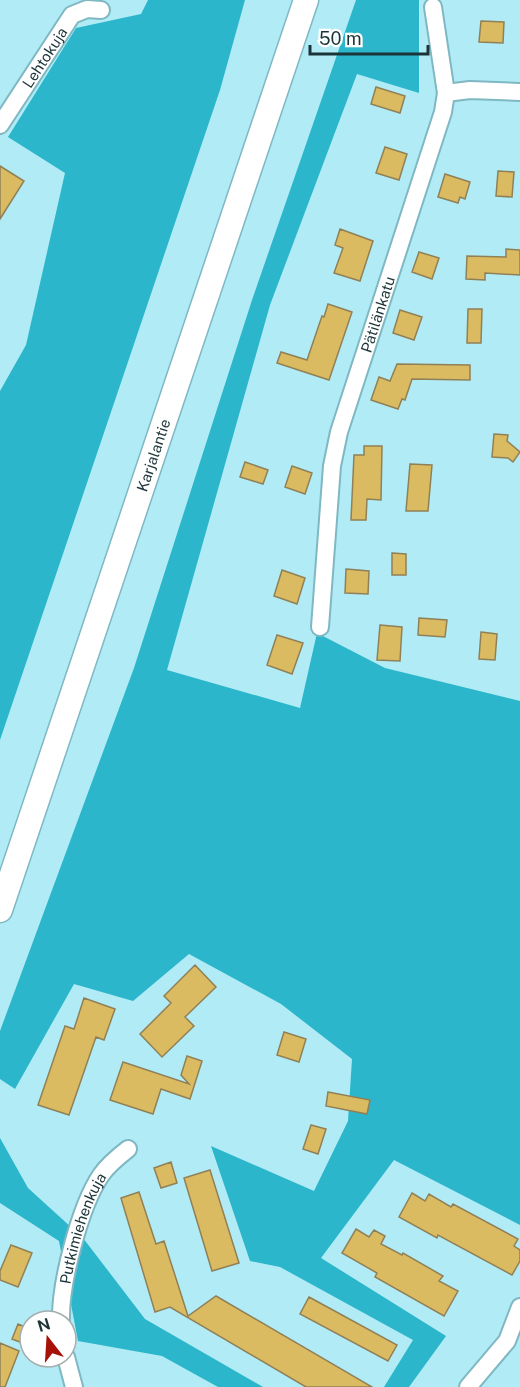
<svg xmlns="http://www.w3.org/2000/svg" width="520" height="1387" font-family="'Public Sans',sans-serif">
	<rect width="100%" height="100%" fill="#b0ebf6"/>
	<!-- forest -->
	<path fill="#2bb6cb" d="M148,0H245L220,90L0,740V391L26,345L65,173L8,137L76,28L141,14Z
		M356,0H419V93L357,74L270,305L167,670L300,708L317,633L385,668L520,701V1225L394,1160L321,1258L446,1336L409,1387H384L413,1340L280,1267L250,1261L211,1146L314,1191L348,1121L352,1059L281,1004L189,954L133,1001L74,984L15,1089L0,1079V1031L134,668L252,300Z
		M0,1138L28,1188L83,1238L145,1319L263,1387H218L162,1356L78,1341L59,1241L0,1203Z"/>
	<!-- building -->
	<path fill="#dbbb61" stroke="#908057" stroke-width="1.5" d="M481,21L504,22L503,43L479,42Z
		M376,87L405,96L400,113L371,104Z
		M385,147L407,154L399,180L376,173Z
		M0,166L24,181L0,219Z
		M498,171L514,172L512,197L496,196Z
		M445,174L470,182L465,199L460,197L458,203L438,197Z
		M340,229L373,241L360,281L334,273L343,248L335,245Z
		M506,249L520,250V275L485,273V280L466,279L467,256L506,257Z
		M419,252L439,258L432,279L412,272Z
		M328,304L352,312L329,380L277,363L281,352L307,360L322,316L324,317Z
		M468,309H482L481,343H467Z
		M400,310L422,317L414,340L393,333Z
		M397,364L470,365V380L412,379L405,400L402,399L398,409L371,400L379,377L390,381Z
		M494,434L508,435L507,441L520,452L513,462L508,458L492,457Z
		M364,446H382L381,500L367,499L366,520H351L354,455H364Z
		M245,462L268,470L263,484L240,477Z
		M410,464L432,465L428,511H406Z
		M292,466L312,473L305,494L285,487Z
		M392,553L406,554V575H392Z
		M346,569L369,571L368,594L345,593Z
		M282,570L305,578L297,604L274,596Z
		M419,618L447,620L445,637L418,635Z
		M380,625L402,627L400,661L377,660Z
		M481,632L497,634L495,660L479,659Z
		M277,635L303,643L292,674L267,665Z
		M195,965L216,987L185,1017L194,1026L162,1057L140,1034L171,1003L164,996Z
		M84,998L115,1009L104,1040L96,1037L69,1115L38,1105L65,1026L74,1029Z
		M284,1032L306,1039L299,1062L277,1055Z
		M187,1056L202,1061L190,1099L161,1089L153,1114L110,1100L123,1062L189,1084L181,1075Z
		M328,1092L370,1100L367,1114L326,1106Z
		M311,1125L326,1129L318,1154L303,1149Z
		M171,1162L177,1183L161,1188L154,1168Z
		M210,1170L239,1263L212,1271L184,1178Z
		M139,1192L156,1244L164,1241L188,1316L216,1296L372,1387H306L170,1307L155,1312L121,1198Z
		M412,1193L425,1201L429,1194L451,1207L453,1204L518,1239L514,1246L520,1250V1261L512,1275L438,1235L437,1238L399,1217Z
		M356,1229L369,1237L374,1230L385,1236L381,1244L402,1255L403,1253L443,1276L439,1281L458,1291L444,1316L375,1277L377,1273L342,1253Z
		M11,1245L32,1253L18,1287L0,1280V1271Z
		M309,1297L397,1345L388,1361L300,1314Z
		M18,1324L30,1329V1346L12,1339Z
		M0,1343L19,1351L5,1387H0Z"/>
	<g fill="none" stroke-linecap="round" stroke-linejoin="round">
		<!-- minor casing -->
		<g stroke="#7fb8c3" stroke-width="20">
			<g id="minor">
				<path d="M446,93L470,90L520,92"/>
				<path id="s1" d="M0,125L72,15L87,9L101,10"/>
				<path id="s2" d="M320,627L332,466L339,432L443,112L446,93L433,7"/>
				<path id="s3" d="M61,1321C60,1283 80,1206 101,1175C108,1165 119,1156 128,1149"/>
				<path d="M66,1357L74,1387"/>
				<path d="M468,1387L507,1341L520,1307"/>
			</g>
		</g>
		<!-- secondary casing -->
		<g stroke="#7fb8c3" stroke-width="27">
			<g id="secondary">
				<path id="s4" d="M0,910L306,0"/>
			</g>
		</g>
		<!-- minor -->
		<use href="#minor" stroke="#fff" stroke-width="16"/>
		<!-- secondary -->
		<use href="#secondary" stroke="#fff" stroke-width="24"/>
	</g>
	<g text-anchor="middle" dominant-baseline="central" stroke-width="4.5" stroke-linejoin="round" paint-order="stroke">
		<!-- street labels -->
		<g font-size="15" fill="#1c3438" stroke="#fff">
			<text stroke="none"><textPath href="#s1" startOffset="81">Lehtokuja</textPath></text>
			<text stroke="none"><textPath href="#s2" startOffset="320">Pätilänkatu</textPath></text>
			<text stroke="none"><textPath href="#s4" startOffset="480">Karjalantie</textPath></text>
			<text stroke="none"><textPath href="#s3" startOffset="96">Putkimiehenkuja</textPath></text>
		</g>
	</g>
	<!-- north arrow -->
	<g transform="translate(48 1339) rotate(343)"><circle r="28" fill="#ffffff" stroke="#a4aeaf" stroke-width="1.5"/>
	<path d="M0-4.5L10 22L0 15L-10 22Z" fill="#a61207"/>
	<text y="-9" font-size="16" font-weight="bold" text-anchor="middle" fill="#1c3438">N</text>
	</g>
	<!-- scale -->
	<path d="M310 45v9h118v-9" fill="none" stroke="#1c3438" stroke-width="3"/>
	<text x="319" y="45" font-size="18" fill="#1c3438" stroke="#ffffff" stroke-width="4.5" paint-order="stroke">50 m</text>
</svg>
